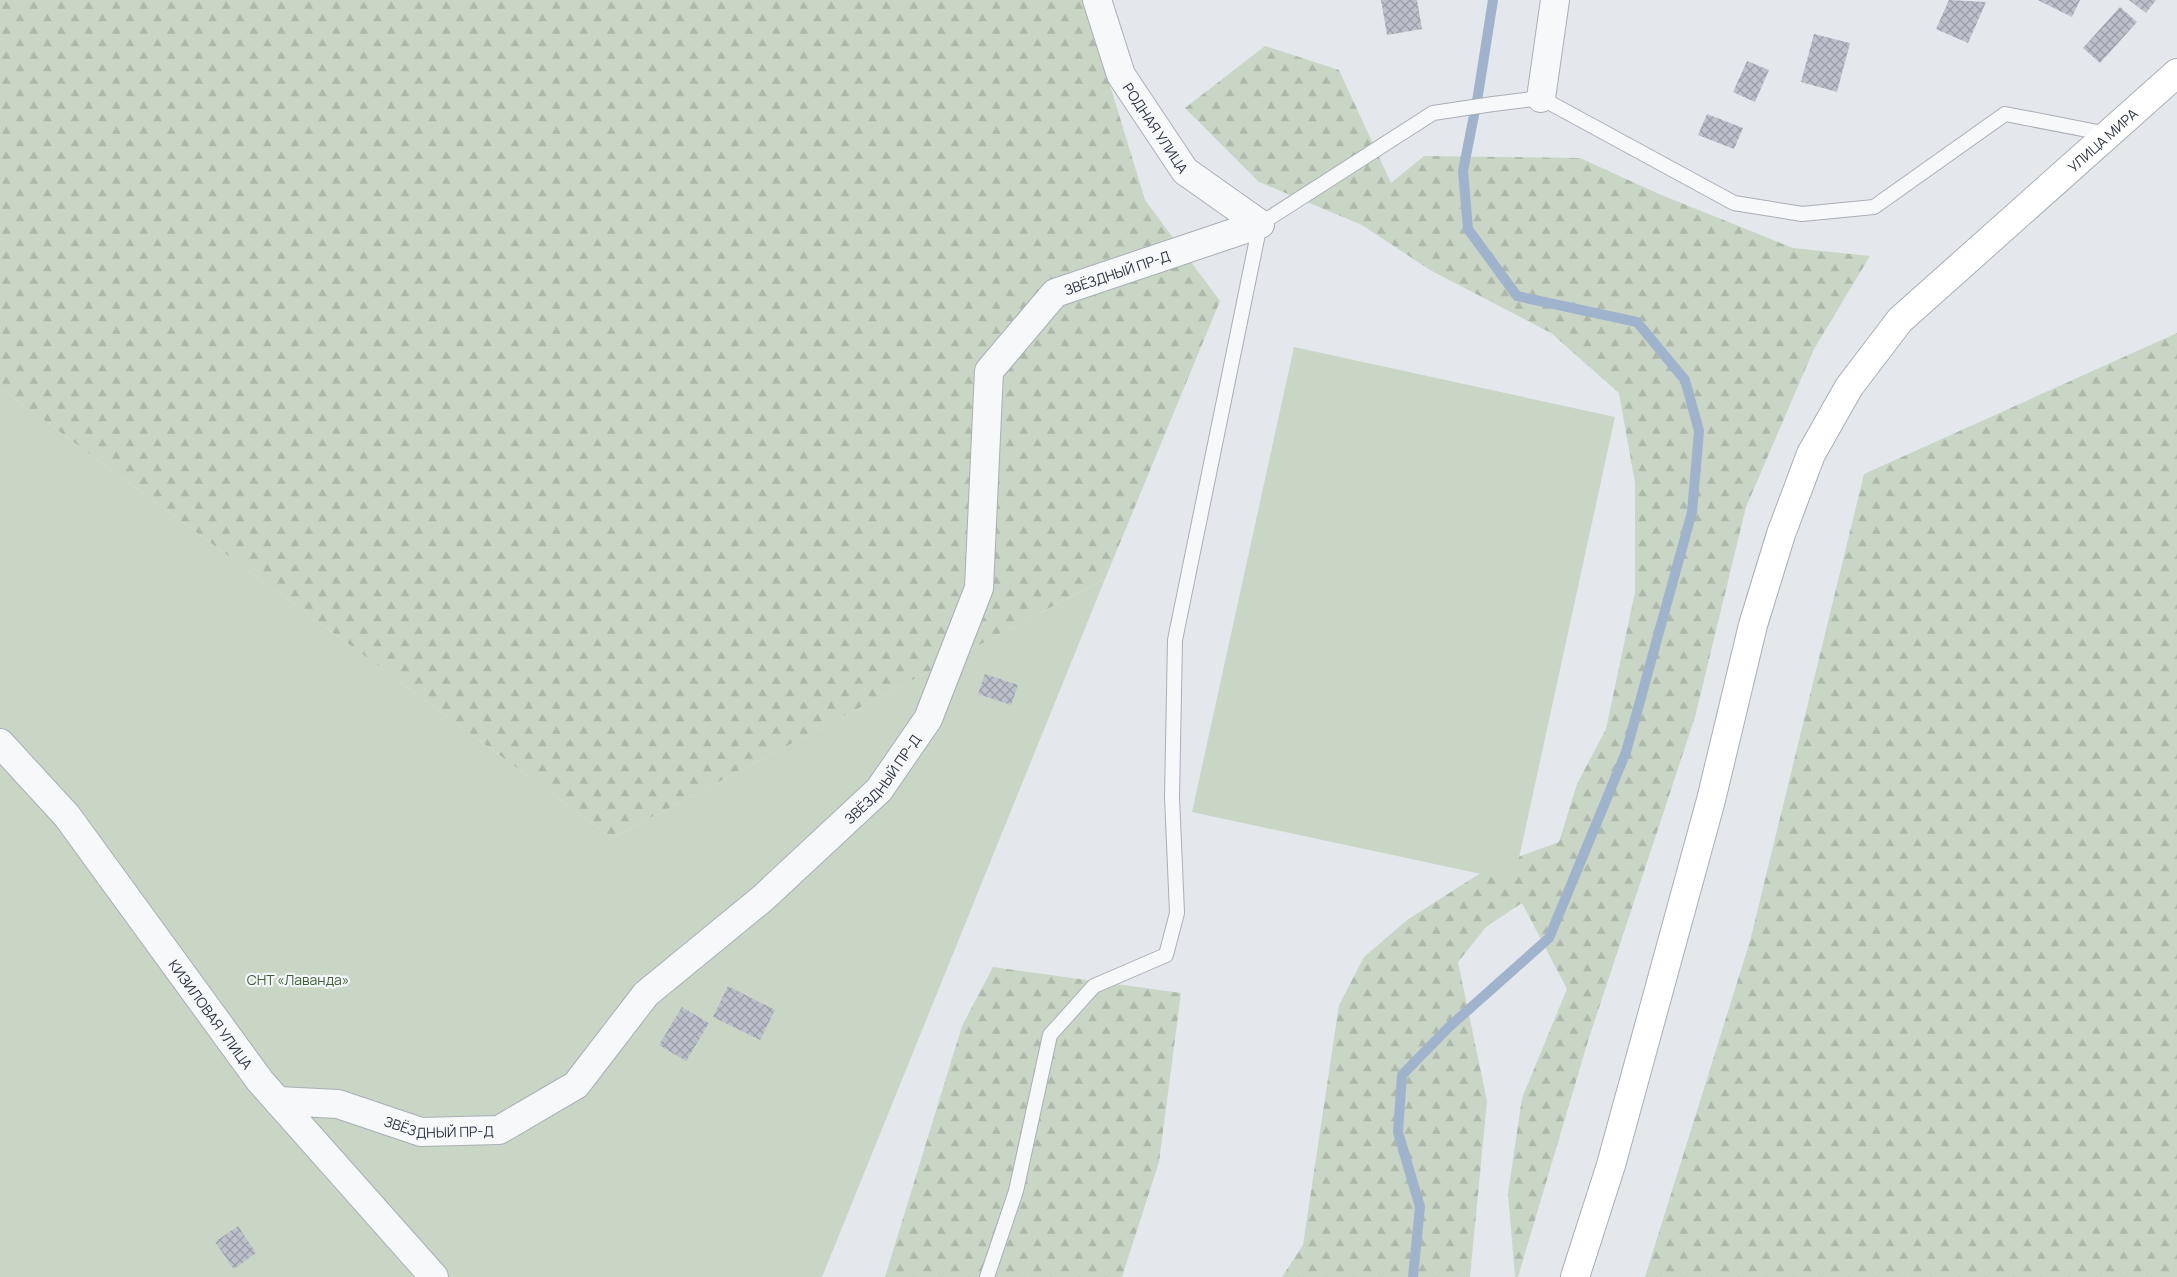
<svg xmlns="http://www.w3.org/2000/svg" width="2177" height="1277" font-family="Manrope,sans-serif">
	<defs>
		<pattern id="forest-firs" width="22" height="20" patternUnits="userSpaceOnUse" patternTransform="scale(1.25)"><rect width="22" height="20" fill="#c9d6c5"/><path d="M5 1l3.5 6h-7zM16 11l3.5 6h-7z" fill="#adb8ab"/></pattern>
		<pattern id="building-cross-hatch" width="8" height="8" patternUnits="userSpaceOnUse" patternTransform="scale(1.25)"><rect width="8" height="8" fill="#bbc0ca"/><path d="M0 0l8 8M0 8l8-8" fill="none" stroke="#989da6"/></pattern>
	</defs>
	<rect width="100%" height="100%" fill="#e4e7ec"/>
	<!-- forest -->
	<path fill="url(#forest-firs)" d="M0,0H1084L1145,200L1220,301L1105,579L612,838L0,388Z
		M1265,46L1339,70L1391,183L1424,156L1580,158L1659,194L1793,248L1870,256L1814,349L1746,507L1695,717L1588,1041L1518,1277H1515L1508,1193L1522,1098L1567,989L1522,903L1486,927L1458,962L1487,1101L1470,1277H1282L1303,1245L1339,1005L1364,957L1407,920L1490,867L1559,842L1577,784L1606,729L1635,592V483L1619,393L1551,333L1430,270L1362,225L1259,182L1185,108Z
		M2177,333V1277H1645L1750,941L1864,474Z
		M993,967L1181,993L1159,1162L1122,1277H885L962,1026Z"/>
	<!-- green -->
	<path fill="#c9d6c5" d="M1294,347L1615,417L1514,881L1192,812Z
		M0,388L612,838L1105,579L822,1277H0Z"/>
	<g fill="none" stroke-linecap="round" stroke-linejoin="round">
		<!-- stream -->
		<path stroke="#9fb4cc" stroke-width="10" d="M1413,1277L1420,1207L1398,1132L1402,1075L1449,1027L1549,938L1626,752L1692,512L1699,431L1685,380L1637,322L1517,296L1468,229L1463,171L1478,95L1493,0"/>
	</g>
	<!-- building -->
	<path fill="url(#building-cross-hatch)" d="M1381,0H1417L1422,29L1387,35Z
		M1949,0L1986,2L1968,43L1936,29Z
		M2038,0H2080L2072,17Z
		M2129,0H2156L2146,13Z
		M2120,7L2137,22L2100,63L2083,48Z
		M1814,34L1850,43L1837,92L1801,82Z
		M1747,61L1769,70L1755,102L1733,92Z
		M1707,114L1743,128L1734,149L1698,135Z
		M985,674L1018,685L1011,705L978,694Z
		M728,986L775,1010L760,1040L713,1017Z
		M682,1007L709,1023L686,1061L659,1045Z
		M238,1226L256,1253L234,1269L215,1242Z"/>
	<g fill="none" stroke-linecap="round" stroke-linejoin="round">
		<!-- lane casing -->
		<g stroke="#a9aeb7" stroke-width="16">
			<path id="lane" d="M987,1277L1016,1191L1050,1035L1094,986L1166,955L1177,913L1172,797L1175,640L1260,224L1433,113L1493,104L1541,98L1734,203L1802,214L1874,207L2005,114L2108,134"/>
		</g>
		<!-- street casing -->
		<g stroke="#a9aeb7" stroke-width="30">
			<g id="street">
				<path id="s1" d="M1097,0L1121,75L1185,171L1260,224"/>
				<path d="M1541,98L1555,0"/>
				<path id="s2" d="M0,743L67,816L260,1081L434,1277"/>
				<path id="s3" d="M278,1101L338,1104L421,1132L499,1130L576,1085L646,994L763,898L879,790L928,719L979,588L989,371L1055,293L1260,224"/>
			</g>
		</g>
		<!-- secondary casing -->
		<g stroke="#a9aeb7" stroke-width="30">
			<g id="secondary">
				<path id="s4" d="M1575,1277L1611,1165L1711,800L1753,625L1781,534L1811,454L1849,387L1900,320L2177,73"/>
			</g>
		</g>
		<!-- lane -->
		<use href="#lane" stroke="#f7f8fa" stroke-width="14"/>
		<!-- street -->
		<use href="#street" stroke="#f7f8fa" stroke-width="28"/>
		<!-- secondary -->
		<use href="#secondary" stroke="#fff" stroke-width="28"/>
	</g>
	<g text-anchor="middle" dominant-baseline="central" stroke-width="4.5" stroke-linejoin="round" paint-order="stroke">
		<!-- street labels -->
		<g font-size="14" fill="#2b3445" stroke="#f4f6f9">
			<text stroke="none"><textPath href="#s1" startOffset="142">РОДНАЯ УЛИЦА</textPath></text>
			<text stroke="none"><textPath href="#s4" startOffset="1289">УЛИЦА МИРА</textPath></text>
			<text stroke="none"><textPath href="#s3" startOffset="1351">ЗВЁЗДНЫЙ ПР-Д</textPath></text>
			<text stroke="none"><textPath href="#s3" startOffset="750">ЗВЁЗДНЫЙ ПР-Д</textPath></text>
			<text stroke="none"><textPath href="#s2" startOffset="344">КИЗИЛОВАЯ УЛИЦА</textPath></text>
			<text stroke="none"><textPath href="#s3" startOffset="165">ЗВЁЗДНЫЙ ПР-Д</textPath></text>
		</g>
		<!-- park labels -->
		<g font-size="14" fill="#3f6138" stroke="#f4f6f9">
			<text x="298" y="979">СНТ «Лаванда»</text>
		</g>
	</g>
</svg>
